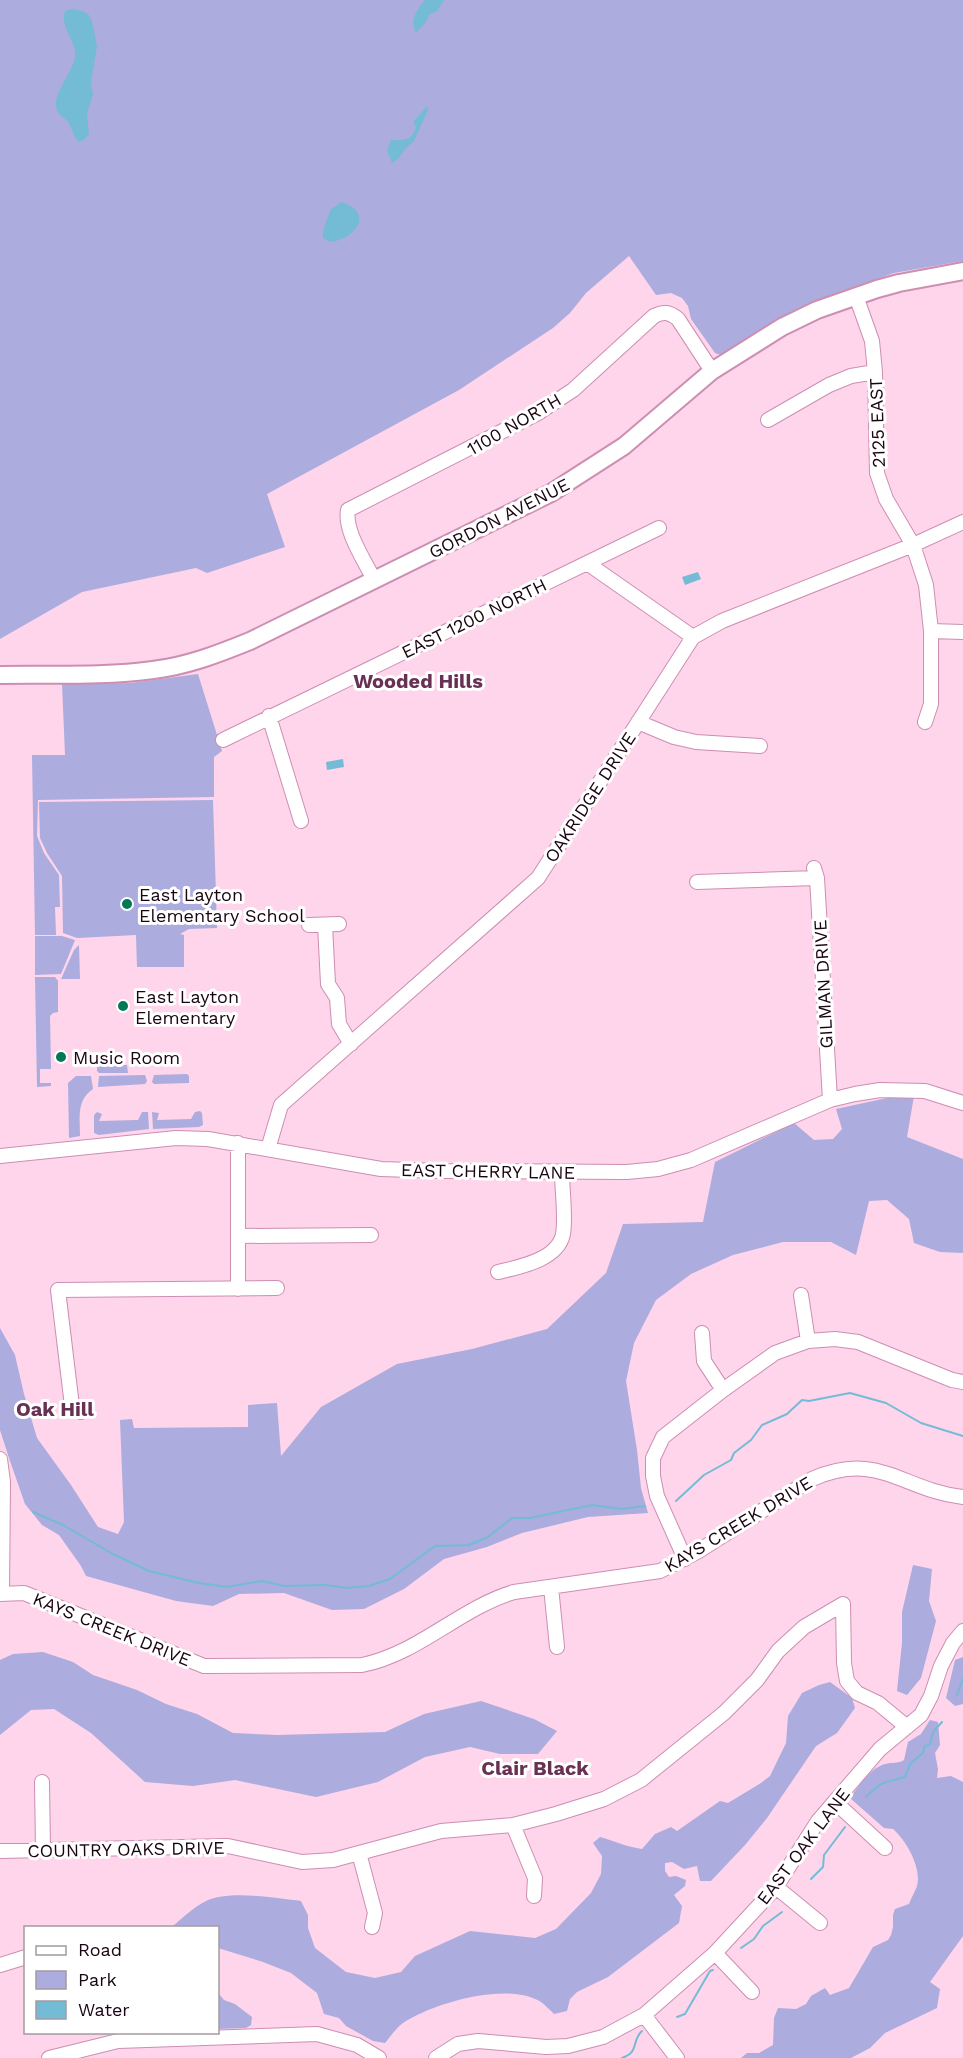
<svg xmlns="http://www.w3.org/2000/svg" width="963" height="2058" font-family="'Work Sans',sans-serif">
	<rect width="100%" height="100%" fill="#fed5eb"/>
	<!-- green -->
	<path fill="#acacde" d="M0,0H963V261L894,273L823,298L776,321L721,355L715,353L691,319L688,306L682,298L671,293L656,295L629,256L586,293L570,313L553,328L459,390L267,494L285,547L207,573L196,568L82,592L0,639Z
		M198,674L222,751L214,757V797L38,800L37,836L44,853L59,875L60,907H55L56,935H35L32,755H65L62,684L130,683Z
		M213,800L217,928L189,929L180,934L184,935V967H137L136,935L77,938L63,933L62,876L47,853L40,838L39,802Z
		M35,936H62L75,940L61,974L35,975Z
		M79,945L80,979H61L74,950Z
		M35,977H55L58,981V1012L53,1013L50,1016L51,1069H40V1083H51V1086L37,1087Z
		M97,1060H122V1065H127L128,1073H99L97,1071Z
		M187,1074L189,1076V1083L154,1084L152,1082L154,1075Z
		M145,1075L147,1081L145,1084L98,1087L99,1076Z
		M76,1076H91L93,1089C76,1100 80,1119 80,1136L69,1138L68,1083Z
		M914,1096L907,1137L963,1159V1253L940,1252L914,1243L909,1219L887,1200L869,1201L856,1255L831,1242H783L733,1255L691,1274L656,1300L634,1343L626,1381L637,1450L641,1488L648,1513L588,1517L522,1533L487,1547L444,1559L404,1589L364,1609L332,1610L284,1593L239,1594L213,1606L176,1601L86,1576L81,1566L59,1535L42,1525L25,1504L9,1458L0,1430V1328L15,1355L24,1394L37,1438L71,1485L98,1527L118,1534L124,1522L120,1420L132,1419L134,1428L248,1427V1405L277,1403L281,1456L321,1407L397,1364L472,1349L547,1329L606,1273L623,1224L703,1222L715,1162L794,1123L814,1140L833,1139L842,1129L836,1109L887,1098Z
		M200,1111L202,1113L203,1125L199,1127L153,1129L152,1112L159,1113L157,1120L191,1119L195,1112Z
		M97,1112L102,1114L99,1121L138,1120L142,1112H148L149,1129L99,1135L94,1133V1115Z
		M913,1565L932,1569L929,1601L936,1621L921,1678L907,1695L897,1691L902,1643V1612Z
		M43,1652L73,1662L93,1675L137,1690L166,1704L197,1714L233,1733L277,1735L385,1732L424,1714L481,1701L534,1719L557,1731L538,1754H500L470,1747L425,1757L378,1782L316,1797L235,1780L193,1786L145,1782L91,1733L54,1709L31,1710L0,1735V1660L13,1654Z
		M963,1657V1704L955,1706L946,1698L955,1660Z
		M830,1682L852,1698L855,1708L837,1733L816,1746L767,1818L745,1845L711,1881H700L697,1866L684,1869L672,1862L665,1863V1871L669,1877L676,1876L686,1880L685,1886L674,1895L682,1906L679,1923L608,1977L577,1992L570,1999L567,2011L554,2014C550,2010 545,2005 541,2002C508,1981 433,2003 403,2023C396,2028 390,2037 385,2043L373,2041L346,2026L339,2018L324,2014L317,1993L291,1973L263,1962L218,1948V1928L172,1927C182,1918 194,1907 206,1901C230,1890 275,1898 301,1901L308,1915V1928L315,1948L346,1972L375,1978L401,1972L415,1956L470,1931L535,1938L556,1929L591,1893L601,1874L602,1856L593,1843L600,1837C614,1841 627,1847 642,1849L655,1834L671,1827L677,1831L720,1801L728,1803L761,1783L770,1776L786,1743L788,1716L802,1693L819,1685Z
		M930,1720L938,1722L940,1745L935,1753L938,1769L937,1778L951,1776L963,1782V1936L930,1982L940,1989L937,2008L885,2033L870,2048L851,2058H741L747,2053H759L773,2045L774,2018L778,2008L796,2009L806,2004L811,1996L825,1988L830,1995L849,1988L873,1947L888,1940L891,1935L893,1927V1915L895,1909L909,1904C911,1898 915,1892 917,1886C922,1868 906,1840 893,1829L884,1828L850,1798C859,1786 870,1768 885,1764C892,1762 898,1764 904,1760L908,1742L921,1734Z
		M218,1993L224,2000L235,2004L252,2017L251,2025L246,2028L218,2029Z"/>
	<!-- water -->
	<path fill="#74bbd6" d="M425,0H444L437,11L429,15L427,21L416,33C409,20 417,10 425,0Z
		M72,9L83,11L88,14L92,21L97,46L91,82L93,95L87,113L89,134L85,139L79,142C73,136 72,128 68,122C65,118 60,115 58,112C48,95 78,69 75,51C73,37 60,26 65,11Z
		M427,106L428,110L414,141L404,150L398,159L392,163L387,150L391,140C404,140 412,141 416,127L413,122Z
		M342,202C375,213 355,239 330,242L323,238C322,230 328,217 331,209Z
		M698,572L701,579L685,585L682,577Z
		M343,759L344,767L327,770L326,762Z"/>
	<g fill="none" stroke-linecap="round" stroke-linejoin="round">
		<!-- stream -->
		<path stroke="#74bbd6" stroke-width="2" d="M676,1501L704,1475L731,1460L734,1453L751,1440L762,1425L787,1414L802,1400L809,1401L850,1393L886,1403L921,1423L963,1436
			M33,1512L63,1525L113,1554L149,1571L199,1583L227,1587L262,1581L284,1586L325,1585L347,1588L369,1586L390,1579L435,1546L469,1545L488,1537L512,1518H530L592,1505L622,1509L645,1506
			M957,1695L963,1679
			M866,1797C885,1778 883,1784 905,1777L910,1764L923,1753L924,1747L930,1744L933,1732L942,1722
			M811,1879L823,1867L824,1855L845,1827
			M741,1948L754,1939L763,1926L782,1912
			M677,2017L685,2014L710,1971L713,1970
			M622,2058C640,2052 631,2041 642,2031"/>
		<!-- minor casing -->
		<g stroke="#cd8eb2" stroke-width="16">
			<path id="minor" d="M856,296L872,341L875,372L877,473L886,499L913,545L926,585L931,631V704L925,722
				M768,420L829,385L851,376L875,372
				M587,563L693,637
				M374,580C365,561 344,531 348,510L538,413L573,390L654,316C664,311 669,312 678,319L712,371
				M931,631L963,632
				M269,716L301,821
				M638,722L674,737L696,742L760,746
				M223,740L659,528
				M814,868L817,878L830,1100
				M697,882L817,878
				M309,925L339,924
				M325,925L328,984L337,998L339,1024L351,1044
				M268,1149L281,1105L538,878L693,637L722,621L913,545L963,522
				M0,1156L176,1138L208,1139L381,1169L442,1171L627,1172L658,1169L691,1160L830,1100L855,1094L880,1090L925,1091L963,1103
				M238,1236L371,1235
				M498,1272C519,1267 558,1260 563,1234C566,1217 562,1190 562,1173
				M238,1289V1143
				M801,1295L808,1341
				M702,1333L704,1361L723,1390
				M81,1412L72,1406L58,1290L277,1288
				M0,1459L3,1482L2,1593
				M685,1559L657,1496L653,1476V1458L663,1437L723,1390L775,1353L808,1341L835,1339L858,1342L952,1380L963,1382
				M551,1587L557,1647
				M0,1594L24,1593L204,1666L362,1665C418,1654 460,1608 514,1592L660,1571L697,1552L812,1479C879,1450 901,1490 963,1497
				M42,1782L43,1850
				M835,1802L885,1848
				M513,1825L535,1878L534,1896
				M0,1851L228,1846L302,1862L333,1860L441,1831L513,1825L556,1814L604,1799L641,1780L724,1713L757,1680L778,1651L804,1627L843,1604L844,1663L847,1681L857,1693L878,1703L907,1727
				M359,1853L375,1913L372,1927
				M776,1887L820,1923
				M715,1953L752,1992
				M0,1965L26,1957
				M644,2015L677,2058
				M49,2058L118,2041L317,2034L357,2045L379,2058
				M436,2058L458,2044L478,2041L546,2047L568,2046L603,2037L644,2015L715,1953L776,1887L818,1821L880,1749L921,1715L931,1696L941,1666L953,1643L963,1631"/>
		</g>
		<!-- major casing -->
		<g stroke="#cd8eb2" stroke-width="20">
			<path id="major" d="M0,675C50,674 103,677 153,670C187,666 218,654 250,641L551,493L624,446L712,371L782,327L817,310L877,289L899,283L963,271"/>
		</g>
		<!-- minor -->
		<use href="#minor" stroke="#fff" stroke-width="14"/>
		<!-- major -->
		<use href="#major" stroke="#fff" stroke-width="16"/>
	</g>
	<!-- markers -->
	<g fill="#017955" stroke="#fff" stroke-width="2">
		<circle cx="127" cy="904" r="6"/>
		<circle cx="123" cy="1006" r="6"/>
		<circle cx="61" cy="1057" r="6"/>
	</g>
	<g text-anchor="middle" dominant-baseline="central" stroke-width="6" stroke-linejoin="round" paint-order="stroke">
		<!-- street labels -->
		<g font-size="18" fill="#190411" stroke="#fff">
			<text transform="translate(877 423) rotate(-92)">2125 EAST</text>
			<text transform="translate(514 424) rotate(-30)">1100 NORTH</text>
			<text transform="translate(499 518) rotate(-27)">GORDON AVENUE</text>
			<text transform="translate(474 618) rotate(-26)">EAST 1200 NORTH</text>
			<text transform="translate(590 797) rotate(-57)">OAKRIDGE DRIVE</text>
			<text transform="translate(823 984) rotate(-93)">GILMAN DRIVE</text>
			<text transform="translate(488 1171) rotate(1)">EAST CHERRY LANE</text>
			<text transform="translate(738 1524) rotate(-31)">KAYS CREEK DRIVE</text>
			<text transform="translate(112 1629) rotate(22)">KAYS CREEK DRIVE</text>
			<text transform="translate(803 1846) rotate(-53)">EAST OAK LANE</text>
			<text transform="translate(126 1849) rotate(-1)">COUNTRY OAKS DRIVE</text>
		</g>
		<!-- poi labels -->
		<g font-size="18" fill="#190411" stroke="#fff" text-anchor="start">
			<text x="139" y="894">East Layton<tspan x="139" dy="21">Elementary School</tspan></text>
			<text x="135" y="996">East Layton<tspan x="135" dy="21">Elementary</tspan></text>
			<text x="73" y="1057">Music Room</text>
		</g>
		<!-- neighbourhood labels -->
		<g font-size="20" font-weight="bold" fill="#683153" stroke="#fff">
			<text x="418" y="681">Wooded Hills</text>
			<text x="55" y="1409">Oak Hill</text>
			<text x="535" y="1768">Clair Black</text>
		</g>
	</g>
	<!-- legend -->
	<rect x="24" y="1926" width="195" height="108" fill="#ffffff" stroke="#a39ba0" stroke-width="1.5"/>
	<rect x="36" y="1946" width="30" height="9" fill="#ffffff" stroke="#a39ba0" stroke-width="1.5"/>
	<text x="78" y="1956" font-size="18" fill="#190411">Road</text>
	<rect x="36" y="1971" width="30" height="18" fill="#acacde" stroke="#a39ba0" stroke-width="1.5"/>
	<text x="78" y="1986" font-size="18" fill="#190411">Park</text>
	<rect x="36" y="2001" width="30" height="18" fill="#74bbd6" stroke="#a39ba0" stroke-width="1.5"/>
	<text x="78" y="2016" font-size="18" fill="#190411">Water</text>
</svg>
